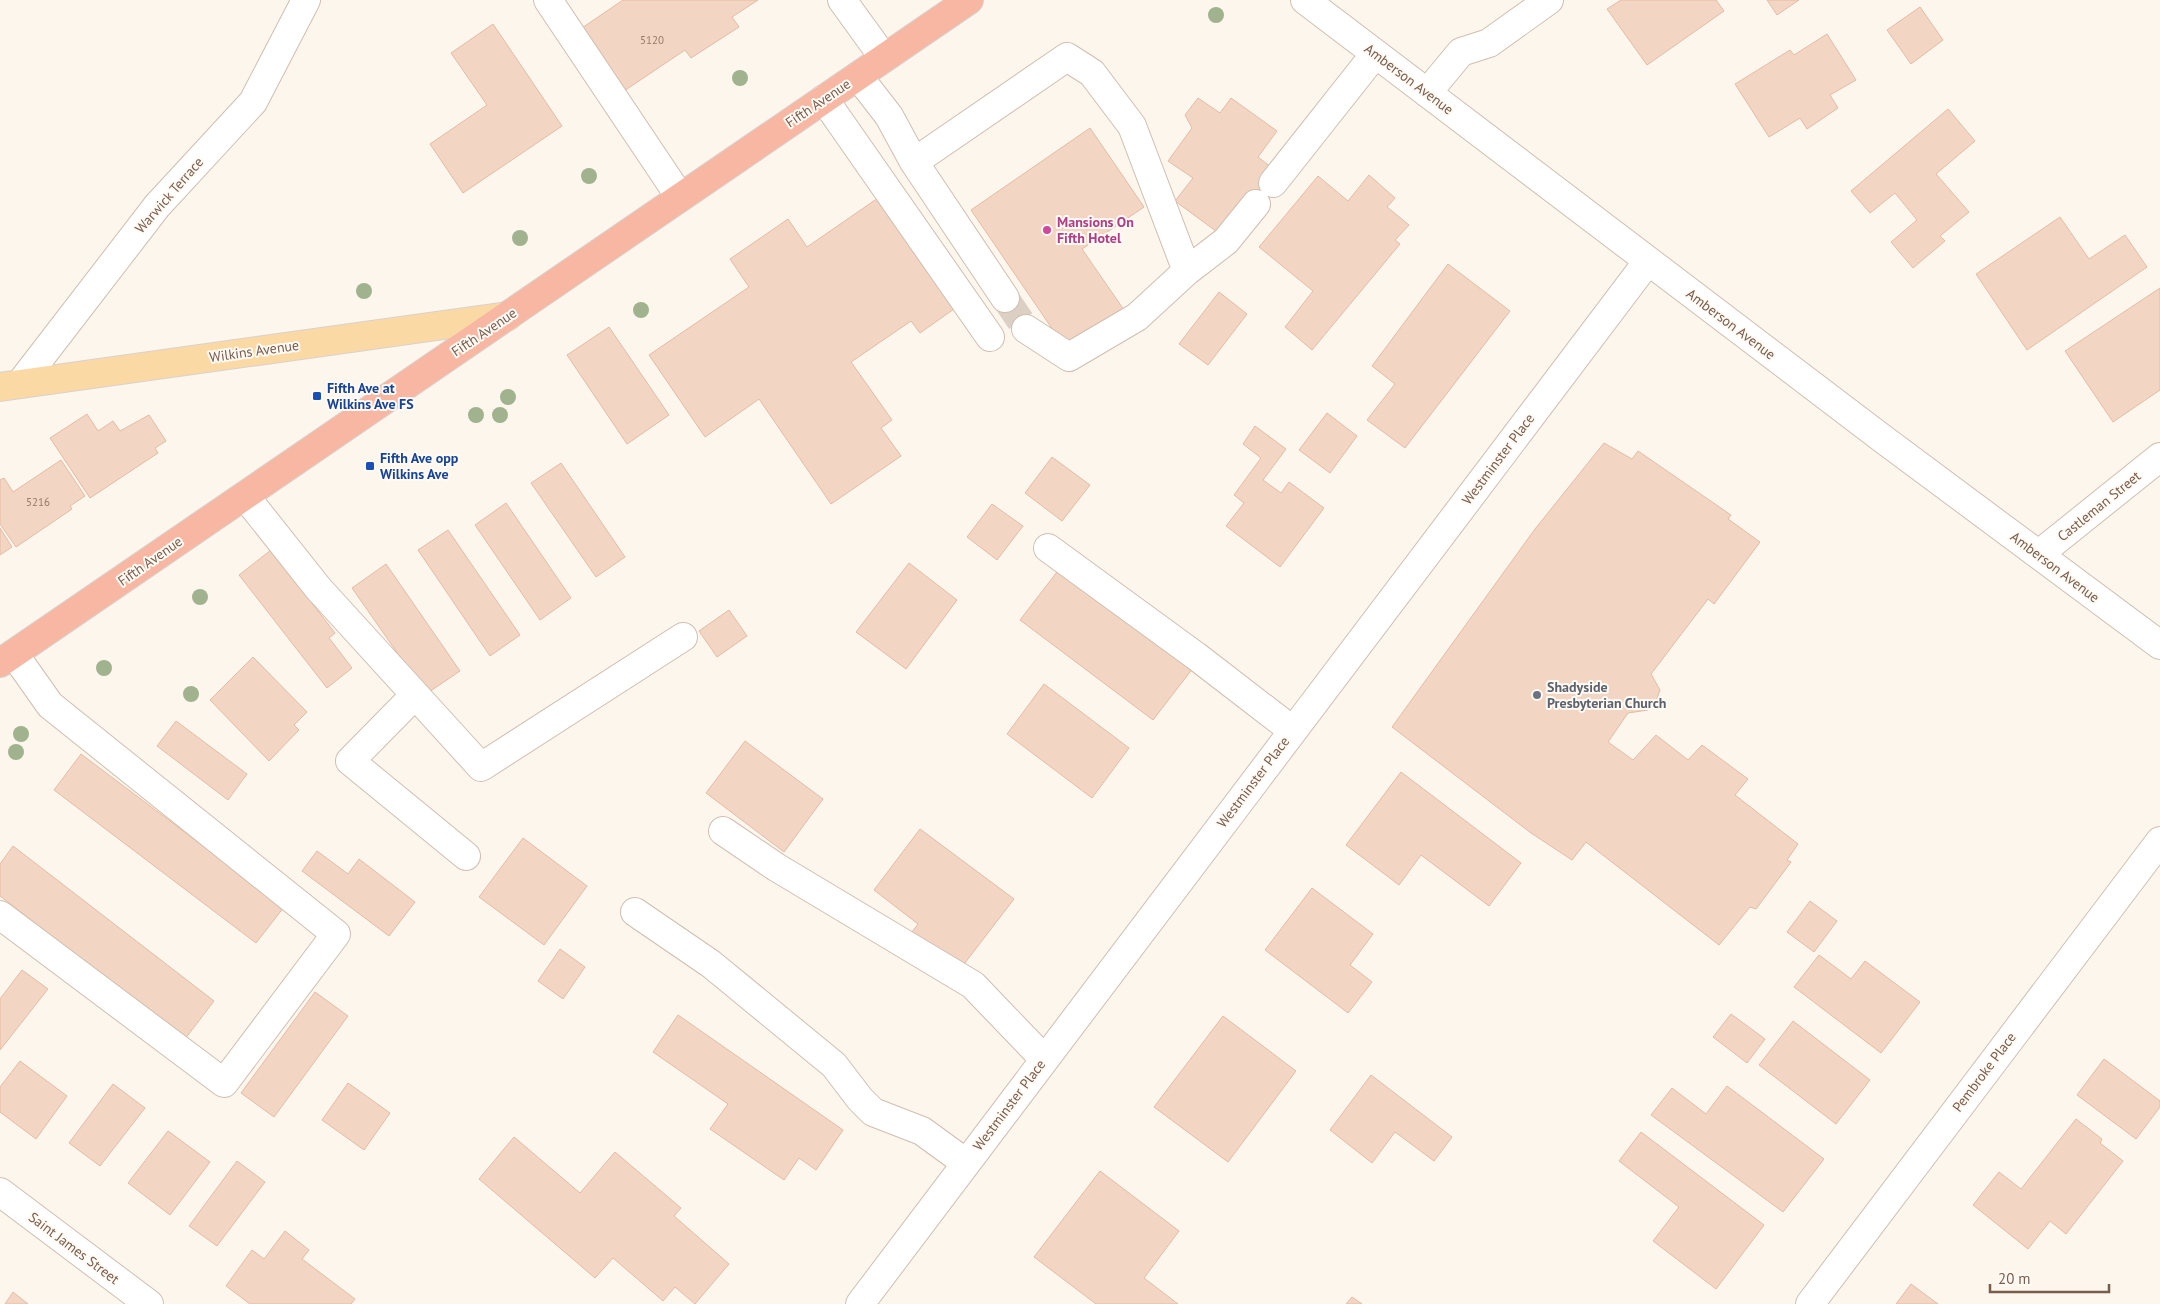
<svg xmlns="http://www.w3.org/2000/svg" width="2160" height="1304" font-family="'PT Sans',sans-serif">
	<rect width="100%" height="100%" fill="#fdf6ec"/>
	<!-- building -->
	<path fill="#f3d5c3" stroke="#e6bba3" d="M623,0H758L732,17L739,27L691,58L685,50L621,93L579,30Z
		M1621,0H1716L1724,11L1647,65L1607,9Z
		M1767,0H1799L1777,15Z
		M1920,7L1943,40L1911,64L1887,30Z
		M493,24L562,126L463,193L430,144L487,105L451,53Z
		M1827,34L1856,80L1830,95L1838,108L1807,129L1800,118L1769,137L1735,84L1790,50L1794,55Z
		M1198,98L1220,113L1231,98L1277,131L1258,157L1272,168L1276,185L1259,207L1224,237L1175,201L1193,178L1168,161L1192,128L1185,115Z
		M1948,109L1975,141L1936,174L1969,212L1940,236L1945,241L1913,268L1891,242L1917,220L1895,193L1870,213L1851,191Z
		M1090,128L1144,207L1082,249L1124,310L1066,349L971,210Z
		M1369,175L1395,198L1387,207L1409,225L1395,240L1400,244L1312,350L1285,327L1313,291L1259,247L1318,176L1348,201Z
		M878,198L954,309L920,333L911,321L851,362L892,420L881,428L901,456L831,504L759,399L705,437L649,355L749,287L730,259L788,219L807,247Z
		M2060,217L2089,259L2125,235L2147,267L2027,350L1976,274Z
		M1448,264L1510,311L1405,448L1367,420L1395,384L1372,366Z
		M2160,288V390L2113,422L2065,351Z
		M1219,292L1247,314L1208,365L1179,344Z
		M609,327L669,415L627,444L567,355Z
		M1327,413L1357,436L1330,473L1299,450Z
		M87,414L98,431L113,421L120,431L149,415L166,441L155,448L158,453L90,498L50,438Z
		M1255,426L1286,449L1263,480L1281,493L1289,482L1324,508L1280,567L1226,526L1244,503L1234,495L1261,458L1243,444Z
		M1604,443L1632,459L1638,451L1731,515L1728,519L1760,542L1714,604L1708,599L1651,674L1660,690L1655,704L1648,710L1628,713L1608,742L1633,760L1656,735L1688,760L1702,745L1748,779L1735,795L1798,844L1787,860L1791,862L1756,909L1750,907L1719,945L1586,842L1572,860L1531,833L1392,727L1535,529Z
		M1052,457L1090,485L1062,521L1025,493Z
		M61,460L85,496L70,506L72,509L16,547L0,524V480L4,478L13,492Z
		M561,463L625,557L596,577L531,483Z
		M506,503L571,598L540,620L475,525Z
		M992,504L1023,526L997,560L967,537Z
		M0,528L12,547L0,555Z
		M448,530L520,635L490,656L418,550Z
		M271,550L335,633L329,638L352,668L327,688L239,575Z
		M909,563L957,600L906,669L856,632Z
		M386,564L460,671L426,694L352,588Z
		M1060,568L1193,668L1153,720L1020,620Z
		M729,610L747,636L717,657L699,631Z
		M253,657L307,712L294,725L299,730L269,761L210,700Z
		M1044,684L1129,748L1092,798L1007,734Z
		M176,721L247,774L228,800L157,746Z
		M745,741L823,799L784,852L706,793Z
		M81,754L284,907L256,943L54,790Z
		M1401,772L1521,863L1489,906L1421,855L1399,885L1346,845Z
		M920,829L1014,899L958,972L909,936L918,924L874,890Z
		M523,838L587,886L544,945L479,897Z
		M13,846L214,1001L185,1039L0,896V864Z
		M317,851L348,874L359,859L415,902L389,936L302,871Z
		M1312,888L1373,934L1350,965L1372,982L1348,1013L1265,950Z
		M1810,901L1837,921L1814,952L1787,932Z
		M560,949L585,967L563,999L538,981Z
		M1819,955L1851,979L1865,961L1920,1002L1881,1053L1794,987Z
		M22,970L48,989L0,1050V999Z
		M315,992L348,1016L274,1117L241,1093Z
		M1731,1014L1765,1039L1747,1063L1713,1037Z
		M678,1015L843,1130L816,1170L799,1158L784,1180L710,1129L728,1104L653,1052Z
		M1223,1016L1296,1071L1228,1162L1154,1107Z
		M1793,1021L1870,1080L1836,1124L1759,1065Z
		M2104,1059L2160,1101V1107L2136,1139L2077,1095Z
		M20,1061L67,1096L36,1139L0,1112V1087Z
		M1371,1075L1452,1137L1434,1161L1395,1132L1372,1163L1330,1130Z
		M348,1083L390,1113L364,1150L322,1120Z
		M113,1084L145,1108L100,1166L69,1143Z
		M1727,1086L1824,1159L1783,1212L1651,1115L1672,1088L1706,1114Z
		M2076,1119L2102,1139L2100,1143L2123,1161L2066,1234L2050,1221L2028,1249L1973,1205L1999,1172L2021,1189Z
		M168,1131L210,1162L170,1215L128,1183Z
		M1641,1132L1764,1225L1716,1289L1653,1241L1679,1207L1619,1161Z
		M514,1137L580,1193L615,1152L681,1208L674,1216L729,1264L695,1304L675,1287L663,1301L613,1258L595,1278L479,1179Z
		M237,1161L265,1182L217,1246L189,1226Z
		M1100,1171L1179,1231L1144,1278L1178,1304H1096L1034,1257Z
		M285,1231L309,1250L302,1259L355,1299L351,1304H250L226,1286L252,1250L264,1259Z
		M1911,1284L1938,1304H1896Z
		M13,1292L28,1304H5Z
		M1352,1297L1362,1304H1346Z"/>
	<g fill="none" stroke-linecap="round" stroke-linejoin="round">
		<!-- minor-tunnel -->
		<path stroke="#dcd0c4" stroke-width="28" stroke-dasharray="28 14" stroke-linecap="butt" d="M1005,298L1026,329"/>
		<!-- minor casing -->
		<g stroke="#d1beb0" stroke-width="30">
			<path id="minor" d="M548,0L680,197
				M842,0L884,58
				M1305,0L1883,439L2160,645
				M858,76L889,116L914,162L1067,57L1092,73L1132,126L1187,271
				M1427,93L1461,52L1489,43L1549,0
				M824,99L990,337
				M914,162L1005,298
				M1273,183L1375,54
				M1026,329L1069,357L1137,317L1187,271L1226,241L1256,204
				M20,384L157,206L253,102L306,0
				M245,496L318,588L481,767L683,637
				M1048,548L1196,656L1292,730
				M2039,554L2160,457
				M415,695L350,761L466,856
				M723,831L776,867L973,985L1044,1059
				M635,912L711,964L834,1065L860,1099L873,1112L922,1131L966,1163
				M0,915L224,1083L336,934L50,705L14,654
				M0,1192L149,1304
				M860,1304L1648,261
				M1810,1304L2160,841"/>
		</g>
		<!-- major casing -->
		<g stroke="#dad1cd" stroke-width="30">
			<path id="major" d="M0,387L508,316"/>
		</g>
		<!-- highway casing -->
		<g stroke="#dad1cd" stroke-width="30">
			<path id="highway" d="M0,663L969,0"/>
		</g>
		<!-- minor -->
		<use href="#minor" stroke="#fff" stroke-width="28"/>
		<!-- major -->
		<use href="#major" stroke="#fbd9a5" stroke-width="28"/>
		<!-- highway -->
		<use href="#highway" stroke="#f7b7a3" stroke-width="28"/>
	</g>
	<!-- trees -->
	<g fill="#a0b28e">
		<circle cx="1216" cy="15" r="8"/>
		<circle cx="740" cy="78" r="8"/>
		<circle cx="589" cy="176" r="8"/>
		<circle cx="520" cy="238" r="8"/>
		<circle cx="364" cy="291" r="8"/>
		<circle cx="641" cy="310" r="8"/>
		<circle cx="508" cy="397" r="8"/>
		<circle cx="476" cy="415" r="8"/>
		<circle cx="500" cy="415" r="8"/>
		<circle cx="200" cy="597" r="8"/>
		<circle cx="104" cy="668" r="8"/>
		<circle cx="191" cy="694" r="8"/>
		<circle cx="21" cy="734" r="8"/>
		<circle cx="16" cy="752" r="8"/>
	</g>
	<!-- markers -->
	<circle fill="#d1479c" stroke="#fffaf3" stroke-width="2" cx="1047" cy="230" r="5"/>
	<g fill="#1a4fb4" stroke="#fffaf3" stroke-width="2">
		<rect x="312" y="391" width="10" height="10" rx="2.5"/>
		<rect x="365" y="461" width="10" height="10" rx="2.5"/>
	</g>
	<circle fill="#6b7280" stroke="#fffaf3" stroke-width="2" cx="1537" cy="695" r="5"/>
	<g text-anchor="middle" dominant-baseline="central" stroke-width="4" stroke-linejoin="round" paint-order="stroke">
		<!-- number labels -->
		<g font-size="11" fill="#987a6a">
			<text x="652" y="40">5120</text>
			<text x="38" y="502">5216</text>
		</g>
		<!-- street labels -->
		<g font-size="14" fill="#7a5c4d" stroke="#fffaf3">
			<text transform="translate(1409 79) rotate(37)">Amberson Avenue</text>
			<text transform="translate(818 103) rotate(-34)">Fifth Avenue</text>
			<text transform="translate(169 195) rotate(-49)">Warwick Terrace</text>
			<text transform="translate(1731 324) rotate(37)">Amberson Avenue</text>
			<text transform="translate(484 332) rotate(-34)">Fifth Avenue</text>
			<text transform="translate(254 351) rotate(-8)">Wilkins Avenue</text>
			<text transform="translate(1498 459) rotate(-53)">Westminster Place</text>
			<text transform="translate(2099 506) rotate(-39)">Castleman Street</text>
			<text transform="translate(150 561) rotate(-35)">Fifth Avenue</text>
			<text transform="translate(2055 567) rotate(37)">Amberson Avenue</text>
			<text transform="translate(1253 782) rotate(-53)">Westminster Place</text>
			<text transform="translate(1984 1072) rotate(-53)">Pembroke Place</text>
			<text transform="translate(1009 1105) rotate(-53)">Westminster Place</text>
			<text transform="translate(74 1248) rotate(37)">Saint James Street</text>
		</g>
		<!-- hotel labels -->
		<g font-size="14" font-weight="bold" fill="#b23c85" stroke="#fffaf3" text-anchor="start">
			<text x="1057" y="222">Mansions On<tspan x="1057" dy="16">Fifth Hotel</tspan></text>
		</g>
		<!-- transit labels -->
		<g font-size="14" font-weight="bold" fill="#164399" stroke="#fffaf3" text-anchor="start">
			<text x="327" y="388">Fifth Ave at<tspan x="327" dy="16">Wilkins Ave FS</tspan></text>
			<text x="380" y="458">Fifth Ave opp<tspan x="380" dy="16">Wilkins Ave</tspan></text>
		</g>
		<!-- worship labels -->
		<g font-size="14" font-weight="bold" fill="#5b616d" stroke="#fffaf3" text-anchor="start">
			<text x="1547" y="687">Shadyside<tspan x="1547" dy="16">Presbyterian Church</tspan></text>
		</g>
	</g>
	<!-- scale -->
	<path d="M1990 1284v8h119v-8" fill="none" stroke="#7a5c4d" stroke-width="2.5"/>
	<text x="1998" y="1284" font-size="15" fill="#7a5c4d" stroke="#fffaf3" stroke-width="4" paint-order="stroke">20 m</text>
</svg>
